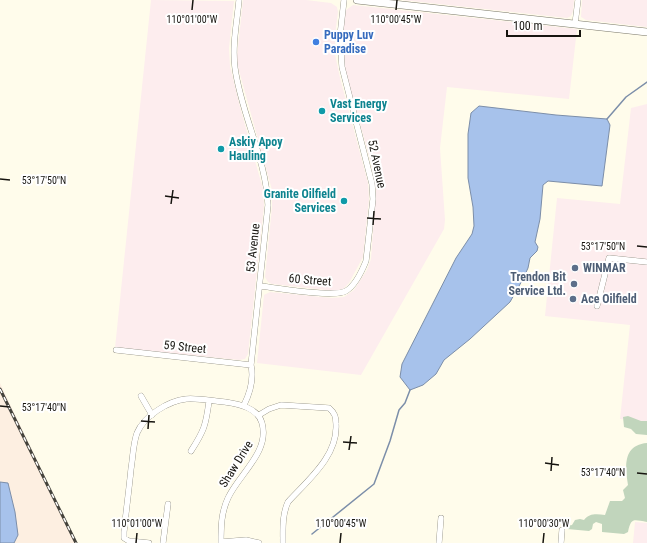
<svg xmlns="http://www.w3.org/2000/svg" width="647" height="543" font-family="'Roboto Condensed',sans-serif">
	<rect width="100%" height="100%" fill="#fffceb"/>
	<!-- commercial -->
	<path fill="#fdedee" d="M151,0L234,1L229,48L230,66L240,107L263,189L264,206L248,354L245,359L239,360L115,348Z
		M243,0H306L331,3L337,7L338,12L335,35V54L340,78L368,183L369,199L363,257L349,283L343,289L335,291L272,284L268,282L265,277L272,207V190L238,67L237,56Z
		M402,0H574L573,11L571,16L567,18Z
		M582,0H647V27L586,20L581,17Z
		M353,5L577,29L569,99L447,87L440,148L445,220L444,229L361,375L257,363L264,295L270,292L332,298L344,297L354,290L367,270L371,259L376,190L371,163L345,70L342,36L346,10Z
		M647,104V422L620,419L630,325L545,316L557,198L620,204L631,108Z
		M635,522L647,523V543H633Z"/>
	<!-- industrial -->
	<path fill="#fdefe1" d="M0,383L76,543H0Z"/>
	<!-- green -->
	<path fill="#c1d5bc" d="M628,416L641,421H647V435L636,434L631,429L624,427L623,417Z
		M647,443V522C634,520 631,517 628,532L624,534L602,532V524L596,522L593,524L592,529L589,531L567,529V526L572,525L575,520L580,519L584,520C589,513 597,514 605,515L610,501H622L625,498L623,490L628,485C625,466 623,445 647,443Z"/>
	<!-- water -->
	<path fill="#a7c2eb" stroke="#7c8ea9" d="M479,106L556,115L607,119L610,125L602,186L548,181L543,185L540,219L535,242L538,247L537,251L530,258L528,268L523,279L510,302L470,339L444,360L436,374L423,385L410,390L400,377L402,364L456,258L472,234L474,226L473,207L468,178V134L471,113Z
		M0,482L8,483L15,512L18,535L14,543H0Z"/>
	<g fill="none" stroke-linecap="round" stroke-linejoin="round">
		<!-- stream -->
		<path stroke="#7c8ea9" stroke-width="1.5" d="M607,119L626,97L647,82
			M312,534L374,484L390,441L399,410L405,403L410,390"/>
		<!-- minor casing -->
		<g stroke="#797668" stroke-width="6">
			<path id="minor" d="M239,0C237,22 232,45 235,68C241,114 266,158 268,205L251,365C254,379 250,393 244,405
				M575,24L578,0
				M260,286C277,288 334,298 346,291C356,285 362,271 366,261L373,199L372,184L342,67L340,36L344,0
				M597,306L609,258L647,262
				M116,350L251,365
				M141,396L152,415
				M259,415L269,409L281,405L329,408C335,413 336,417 336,424C338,456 308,480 288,502C282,515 283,529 283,543
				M191,451C204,431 206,425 209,401
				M221,542L246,540L259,543
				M149,543L129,541L124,538V532C126,511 129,490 131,469C133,457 133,444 137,433C144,416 168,401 186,399C199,398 212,401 225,402C239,404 258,408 262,423C270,452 239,474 228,498C221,513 221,527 221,543
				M163,543L168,504
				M439,543L441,518
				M561,543L562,530"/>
		</g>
		<!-- major casing -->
		<g stroke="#797668" stroke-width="8">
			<path id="major" d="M357,0L647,32"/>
		</g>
		<!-- minor -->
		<use href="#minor" stroke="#fff" stroke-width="5.5"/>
		<!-- major -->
		<use href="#major" stroke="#fff" stroke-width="7"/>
		<!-- rail casing -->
		<g stroke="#44423b" stroke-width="3">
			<path id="rail" d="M0,389L76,543"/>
		</g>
		<!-- rail -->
		<use href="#rail" stroke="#fff" stroke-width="1.5" stroke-dasharray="4.5" stroke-linecap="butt"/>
	</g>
	<!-- ticks -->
	<path fill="none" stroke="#171510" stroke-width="1.5" d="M192,10L193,0M396,10L397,0M0,179L10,180M165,196L179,198M171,204L173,190M367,218L381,219M373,225L374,211M637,246L647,247M0,406L10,407M141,421L155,422M148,429L149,415M343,442L357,443M349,450L351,436M545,463L559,465M551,471L552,457M637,473L647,474M136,543L137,533M340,543L341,533M543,543L544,533"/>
	<!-- markers -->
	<circle fill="#3f7fe0" stroke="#fff" stroke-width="1.5" cx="316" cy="42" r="4"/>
	<g fill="#0f9aa8" stroke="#fff" stroke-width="1.5">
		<circle cx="322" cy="111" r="4"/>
		<circle cx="221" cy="149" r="4"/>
		<circle cx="344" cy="201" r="4"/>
	</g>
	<g fill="#5c6f8a" stroke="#fff" stroke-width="1.5">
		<circle cx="575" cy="268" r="4"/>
		<circle cx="574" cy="284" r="4"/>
		<circle cx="573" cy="299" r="4"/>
	</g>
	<g text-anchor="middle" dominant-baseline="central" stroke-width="4" stroke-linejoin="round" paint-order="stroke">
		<!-- shop labels -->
		<g font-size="12" font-weight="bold" fill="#366cbe" stroke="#fff" text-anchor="start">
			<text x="324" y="35">Puppy Luv<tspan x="324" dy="14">Paradise</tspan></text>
		</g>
		<!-- culture labels -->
		<g font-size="12" font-weight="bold" fill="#0d838f" stroke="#fff" text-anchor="start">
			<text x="330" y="104">Vast Energy<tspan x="330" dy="14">Services</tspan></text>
			<text x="229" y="142">Askiy Apoy<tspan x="229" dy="14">Hauling</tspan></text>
			<text x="336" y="194" text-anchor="end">Granite Oilfield<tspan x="336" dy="14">Services</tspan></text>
		</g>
		<!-- street labels -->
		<g font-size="12" fill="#171510" stroke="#fff">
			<text transform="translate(377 164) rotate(78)">52 Avenue</text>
			<text transform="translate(253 248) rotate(-84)">53 Avenue</text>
			<text transform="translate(310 280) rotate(5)">60 Street</text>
			<text transform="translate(185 347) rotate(6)">59 Street</text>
			<text transform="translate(236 464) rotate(-58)">Shaw Drive</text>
		</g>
		<!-- service labels -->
		<g font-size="12" font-weight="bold" fill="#4e5e75" stroke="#fff" text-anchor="start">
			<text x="583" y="268">WINMAR</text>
			<text x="566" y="277" text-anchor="end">Trendon Bit<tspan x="566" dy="14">Service Ltd.</tspan></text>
			<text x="581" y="299">Ace Oilfield</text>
		</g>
	</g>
	<g font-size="10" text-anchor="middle" fill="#171510" stroke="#fff" stroke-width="4" stroke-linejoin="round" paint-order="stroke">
		<text x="192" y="23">110°01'00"W</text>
		<text x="396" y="23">110°00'45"W</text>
		<text x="44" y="184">53°17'50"N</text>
		<text x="603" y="250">53°17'50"N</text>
		<text x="44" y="411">53°17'40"N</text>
		<text x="603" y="476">53°17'40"N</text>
		<text x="137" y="527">110°01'00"W</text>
		<text x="341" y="527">110°00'45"W</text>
		<text x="544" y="527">110°00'30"W</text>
	</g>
	<!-- scale -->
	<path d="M507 30v6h73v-6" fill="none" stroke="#171510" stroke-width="2"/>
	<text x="513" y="30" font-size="12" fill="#171510" stroke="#ffffff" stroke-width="3" paint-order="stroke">100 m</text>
</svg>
